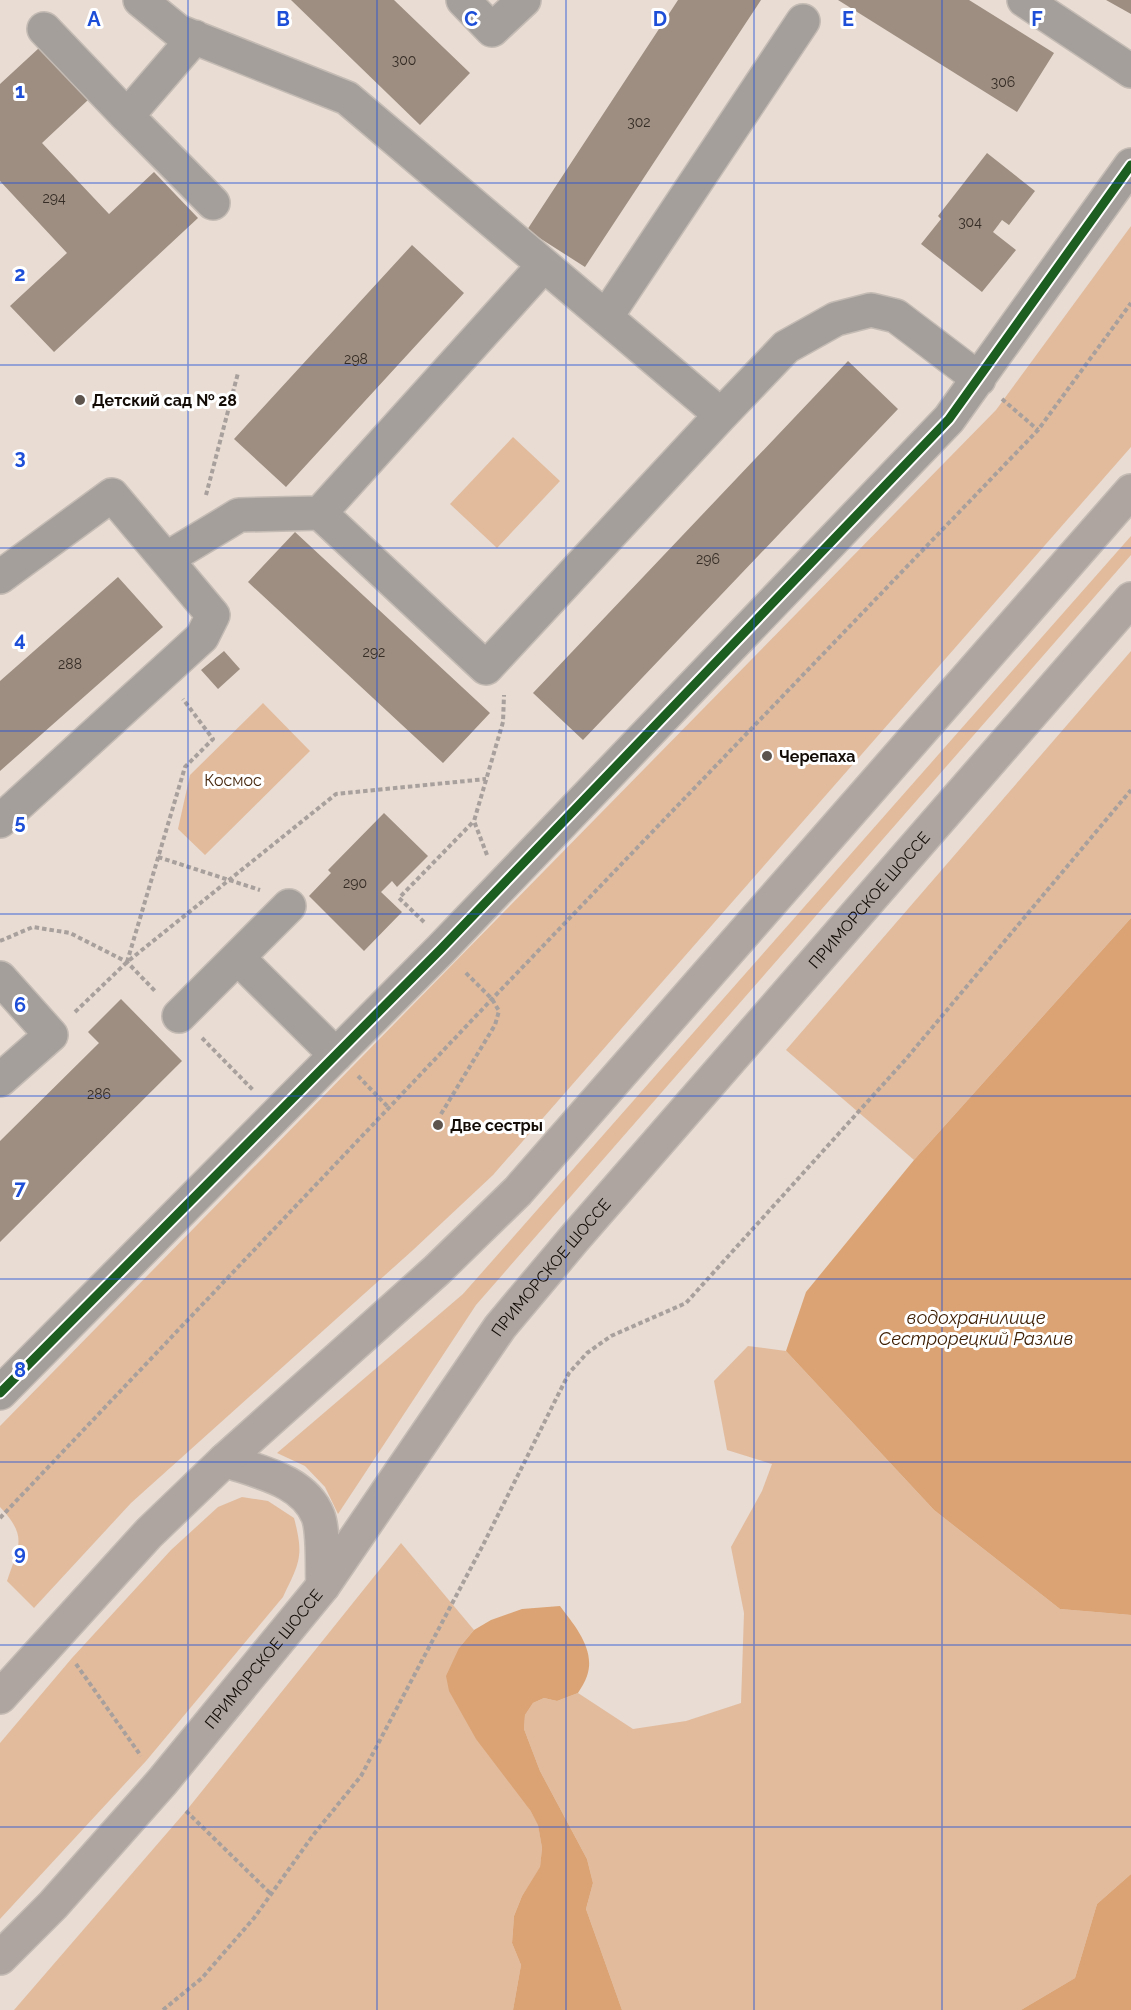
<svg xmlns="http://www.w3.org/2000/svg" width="1131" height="2010" font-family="Raleway,sans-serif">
	<rect width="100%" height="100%" fill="#e8dcd3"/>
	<!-- green -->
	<path fill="#e2bb9d" d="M1131,226V447L493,1175L413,1250L131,1503L34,1608L7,1581C19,1545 28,1537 0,1507V1426L996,410Z
		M513,437L560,481L497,548L450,504Z
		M1131,536V555L476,1305L338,1514L325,1487L305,1466L277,1453L463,1294Z
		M1131,651V918L914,1160L786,1050Z
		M263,703L310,751L205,855L178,829L190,775Z
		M748,1346L786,1351L934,1510L1060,1609L1131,1615V1874L1097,1904L1075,1978L1021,2010H622L586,1909L593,1883L587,1859L540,1771L524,1729L525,1715L533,1703L544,1698L557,1701L578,1693L633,1729L686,1721L741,1703L744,1613L731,1547L762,1491L772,1464L727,1450L714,1381Z
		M242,1497L268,1501L294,1518C304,1556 300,1562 283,1597L146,1761L0,1919V1743L72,1658L171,1550L218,1507Z
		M401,1543L474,1630L459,1648L530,1810L538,1824L542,1848L540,1868L522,1896L514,1916L512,1943L521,1965L513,2010H14L186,1811Z"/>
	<!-- water -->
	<path fill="#dba374" d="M1131,918V1615L1060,1609L934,1510L786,1351L806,1292L914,1160Z
		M560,1606C575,1626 596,1650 587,1676C585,1682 581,1688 578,1693L557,1701L544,1698L533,1703L525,1715L524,1729L540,1771L587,1859L593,1883L586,1909L622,2010H513L521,1965L512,1943L514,1916L522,1896L540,1867L542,1848L538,1825L530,1810L476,1739L449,1691L446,1676L459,1648L474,1630L491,1620L522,1609Z
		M1131,1874V2010H1021L1075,1978L1097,1904Z"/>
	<!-- building -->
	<path fill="#9e8e81" d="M291,0H394L470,73L420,125Z
		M678,0H761L585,267L527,230Z
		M838,0H969L1054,53L1017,112Z
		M1106,0H1131V14Z
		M39,48L88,100L42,143L109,214L154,172L198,218L54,352L10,306L67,253L0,181V84Z
		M987,153L1035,191L1009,225L1002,220L993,232L1016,250L982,292L921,244L941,219L938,216Z
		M412,245L464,293L286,487L234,439Z
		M848,361L898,409L583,740L533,693Z
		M295,532L490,713L443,763L248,582Z
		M118,577L163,627L0,771V681Z
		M224,651L240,669L218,689L201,670Z
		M384,813L428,856L397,887L392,881L381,892L402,912L364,951L309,896L331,873L328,870Z
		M121,999L182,1061L0,1242V1141L99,1043L88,1032Z"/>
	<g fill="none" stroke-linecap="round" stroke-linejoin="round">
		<!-- minor casing -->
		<g stroke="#c4bbb4" stroke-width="36">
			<path id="minor" d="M140,0L178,31L347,98L721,415L486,668L320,513L544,265
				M463,0L492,30L524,0
				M1024,0L1131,71
				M44,29L127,116L195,37
				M127,116L213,203
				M606,317L803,21
				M721,415L786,347L836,319L871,310L896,316L979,379
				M166,559L239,515L320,513
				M0,577L112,495L213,615L202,637L0,821
				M238,958L336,1055
				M0,978L51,1035L0,1080
				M179,1016L289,906
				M0,1393L441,949L949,419L1131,165"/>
		</g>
		<!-- highway casing -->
		<g stroke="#c4bbb4" stroke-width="36">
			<g id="highway">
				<path d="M225,1460C258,1472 304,1480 318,1516C324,1531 322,1569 323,1586"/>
				<path d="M0,1697L149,1533L225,1460L437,1270L518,1191L1131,491"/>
				<path id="s1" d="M0,1958L53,1905L162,1782L323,1586L500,1327L573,1240L1131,599"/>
			</g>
		</g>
		<!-- path -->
		<path stroke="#a8a09c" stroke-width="4" stroke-dasharray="4.5 3" stroke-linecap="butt" d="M1002,399L1038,430
			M206,495L238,373
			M487,855L474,821L503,722L504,695
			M158,857L260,890
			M424,922L399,898L474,821
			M0,941L33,927L70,933L127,962L156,992
			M127,962L185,767L213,739L183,699
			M75,1012L127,962L336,794L486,779
			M202,1038L253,1090
			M358,1076L388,1107
			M441,1114L495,1025L499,1011L492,999L465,972
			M0,1518L492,999L1038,430L1131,303
			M76,1664L141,1756
			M186,1811L271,1894
			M163,2010L202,1978L254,1918L314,1834L361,1776L483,1545L569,1373L587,1353L611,1336L686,1303L906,1059L1131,790"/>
		<!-- minor -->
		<use href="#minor" stroke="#a49f9b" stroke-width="33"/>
		<!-- highway -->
		<use href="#highway" stroke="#aea5a0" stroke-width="33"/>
		<!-- cycleway casing -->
		<g stroke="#fff" stroke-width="13">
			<path id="cycleway" d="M0,1393L441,949L949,419L1131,165"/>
		</g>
		<!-- cycleway -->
		<use href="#cycleway" stroke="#1b5e20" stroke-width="9"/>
	</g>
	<!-- grid -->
	<path fill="none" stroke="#1d4ed8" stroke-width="1.5" stroke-opacity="0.55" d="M188,0V2010M377,0V2010M566,0V2010M754,0V2010M942,0V2010M0,183H1131M0,365H1131M0,548H1131M0,731H1131M0,914H1131M0,1096H1131M0,1279H1131M0,1462H1131M0,1645H1131M0,1827H1131"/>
	<!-- markers -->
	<g fill="#5d544e" stroke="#fff" stroke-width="2">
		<circle cx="80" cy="400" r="6"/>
		<circle cx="767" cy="756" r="6"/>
		<circle cx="438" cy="1125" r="6"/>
	</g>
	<g text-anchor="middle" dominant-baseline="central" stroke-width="6" stroke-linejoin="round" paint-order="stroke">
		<!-- number labels -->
		<g font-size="14" fill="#352c25">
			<text x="404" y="60">300</text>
			<text x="1003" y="82">306</text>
			<text x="639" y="122">302</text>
			<text x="54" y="198">294</text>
			<text x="970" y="222">304</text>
			<text x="356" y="359">298</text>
			<text x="708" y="559">296</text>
			<text x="374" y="652">292</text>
			<text x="70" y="664">288</text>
			<text x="355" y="883">290</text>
			<text x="99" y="1094">286</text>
		</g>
		<!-- poi labels -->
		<g font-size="16" font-weight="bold" fill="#120b06" stroke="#fff" text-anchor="start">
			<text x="92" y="400">Детский сад № 28</text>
			<text x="779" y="756">Черепаха</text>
			<text x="450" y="1125">Две сестры</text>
		</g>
		<!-- park labels -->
		<g font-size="16" fill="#47280e" stroke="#fff">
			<text x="233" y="780">Космос</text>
		</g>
		<!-- street labels -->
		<g font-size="16" fill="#120b06" stroke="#fff">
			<text stroke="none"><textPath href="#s1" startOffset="1371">ПРИМОРСКОЕ ШОССЕ</textPath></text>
			<text stroke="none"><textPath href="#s1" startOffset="885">ПРИМОРСКОЕ ШОССЕ</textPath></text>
			<text stroke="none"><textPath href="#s1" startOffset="399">ПРИМОРСКОЕ ШОССЕ</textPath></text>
		</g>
		<!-- water labels -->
		<g font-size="18" font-style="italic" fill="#402106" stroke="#fff">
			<text x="976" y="1317">водохранилище<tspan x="976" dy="21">Сестрорецкий Разлив</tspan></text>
		</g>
	</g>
	<g font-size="20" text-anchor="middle" font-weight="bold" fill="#1d4ed8" stroke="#fff" stroke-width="6" stroke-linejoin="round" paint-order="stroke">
		<text x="94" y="26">A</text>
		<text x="283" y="26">B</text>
		<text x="471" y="26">C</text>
		<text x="660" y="26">D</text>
		<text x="848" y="26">E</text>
		<text x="1037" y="26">F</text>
		<text x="20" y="98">1</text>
		<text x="20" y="281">2</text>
		<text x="20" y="464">3</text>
		<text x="20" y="646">4</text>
		<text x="20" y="829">5</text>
		<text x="20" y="1012">6</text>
		<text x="20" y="1195">7</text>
		<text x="20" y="1377">8</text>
		<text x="20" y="1560">9</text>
	</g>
</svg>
